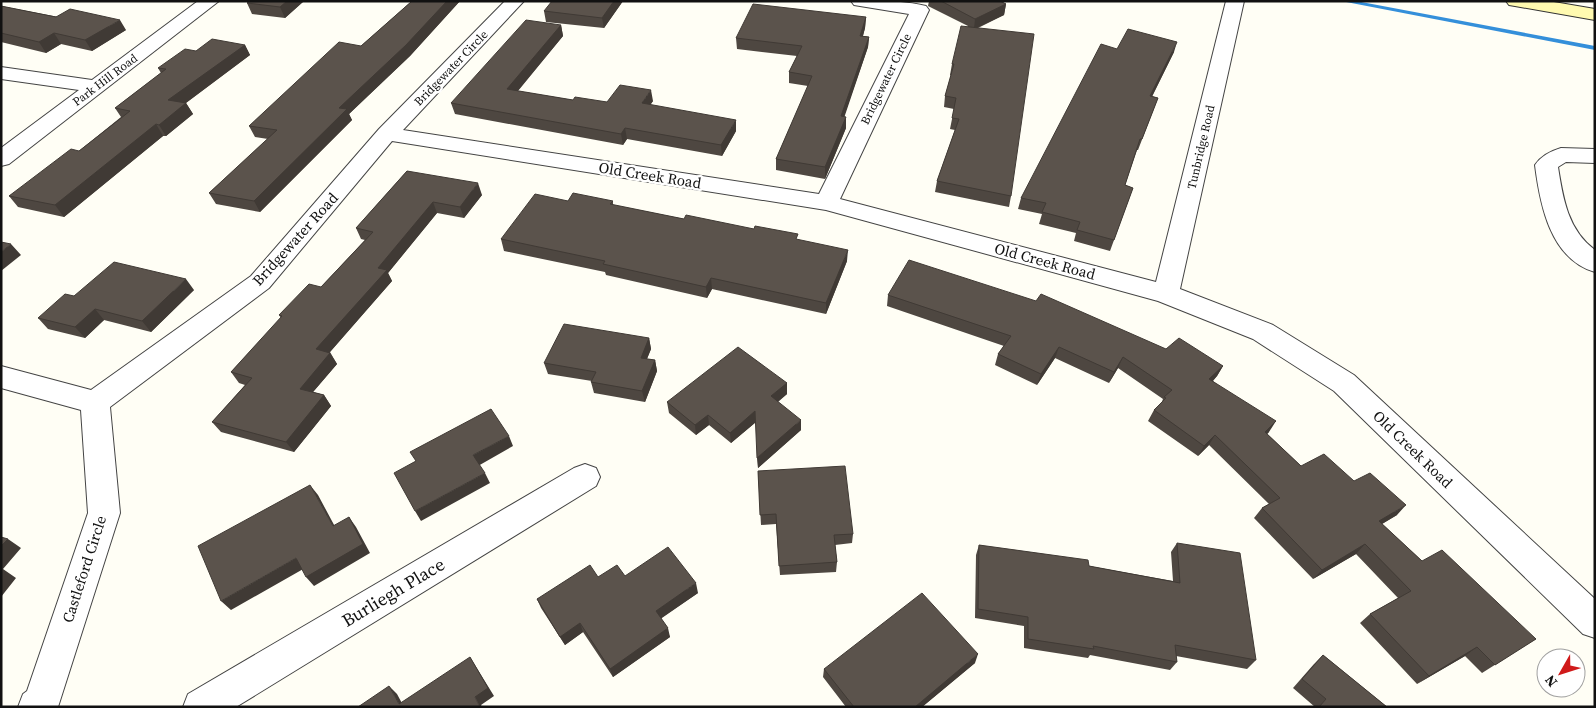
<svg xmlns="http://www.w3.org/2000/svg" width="1596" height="708" font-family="'Source Serif 4',serif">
	<rect width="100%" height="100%" fill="#fffef5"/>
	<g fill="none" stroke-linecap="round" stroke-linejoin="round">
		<!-- stream -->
		<path fill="#348fda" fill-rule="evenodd" d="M1341,1H1356L1595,46V50Z"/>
		<!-- minor casing -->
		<g stroke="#444" stroke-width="2">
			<path id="minor" d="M198,1H219L9,164L1,166V148L79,90L1,79V67L92,80Z
				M505,1H524L403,130L819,194L909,14L860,6L854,5L851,1C876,1 902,0 926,6L929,10L840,199L1156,282L1226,1H1244L1180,289L1273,325L1354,375L1595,599V638L1583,634L1334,391L1253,339L1158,301L826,210L392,141L269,288L110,407L120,513L58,707H18L23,694L27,691L88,513L81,410L1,388V366L91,390L251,276L379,129Z
				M1561,148L1595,149V163L1566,162L1558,167C1563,199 1568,230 1595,250V272C1550,259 1540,204 1535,165C1541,156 1551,151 1561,148Z
				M585,464L596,468L600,477L596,486L236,707H183L188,694L574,468Z"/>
		</g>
		<!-- secondary casing -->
		<g stroke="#333" stroke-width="2">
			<path id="secondary" d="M1506,1H1548L1595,9V20L1515,6L1509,5Z"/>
		</g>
		<!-- minor -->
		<use href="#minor" fill="#fff" fill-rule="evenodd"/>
		<!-- secondary -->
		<use href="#secondary" fill="#fffab0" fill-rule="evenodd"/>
	</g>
	<!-- wall -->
	<path fill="#4e4741" d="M304,1L285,18L252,14L247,3Z
		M412,1H460L410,56L349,114L352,120L260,212L216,204L209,193L268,139L255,137L249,126L361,46Z
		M623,1L604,28L546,22L544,11Z
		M929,1H1000L1006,4L1004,15L978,28L1011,196L1009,207L935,192L937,181L955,130L950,129L954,109L944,107L945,96L951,75H950L952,64L968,26L928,6Z
		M1,6L126,30L92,51L61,44L46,53L1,42Z
		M866,17L865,28L863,36L869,37L868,47L844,116L846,128L825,179L776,170V159L808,86L789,83V72L797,56L737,49L736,38Z
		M561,25L563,36L518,91L573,100L607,102L653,101L650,105L736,131L722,156L627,139L623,145L455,114L451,103Z
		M245,45L250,55L186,103L193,114L166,136H163L64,217L18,207L9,196L79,151L121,117L115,108L161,73L158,68L196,51Z
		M1117,49L1174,52L1152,96L1158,98L1138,150H1137L1125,185L1133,188L1110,251L1074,241L1076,233L1039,224L1042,214L1018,209L1021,198Z
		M407,171L482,195L464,218L437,213L388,273L392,281L330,352L337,364L313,392L324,395L331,406L294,452L221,432L212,422L245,385L239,383L231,372L281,318L279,315L321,287L365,240L361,239L356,228Z
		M568,201H613V205L684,219L798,240L847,261L826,314L712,289L707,298L606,275L605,272L504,251L501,239Z
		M194,290L151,332L104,320L85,338L48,329L38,318L74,296Z
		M888,295L1166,349L1223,366L1217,376L1213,381L1269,432L1267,434L1301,466L1354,481L1397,515L1382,524L1422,561L1536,639L1482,673L1465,656L1417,684L1360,623L1370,614L1398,598L1356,554L1313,579L1254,518L1262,508L1269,504L1209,445L1198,456L1148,421L1154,410L1161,404L1163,399L1118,368L1109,383L1055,358L1037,385L995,365L998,354L1004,346L887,306Z
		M649,338L651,349L647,359L655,360L657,371L645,402L594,393L591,382L592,381L548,374L544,363Z
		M787,383V394L778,402L801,430L758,468L756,422L731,443L709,425L696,435L669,413L667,402Z
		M758,471L853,534L852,543L835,545L837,562L836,572L780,575L776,524L761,525Z
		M1177,543L1256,660L1247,669L1176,656L1177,662L1170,670L1090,655L1088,658L1024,648V626L975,618L976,555L979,545L1089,566L1173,581L1171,552Z
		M625,576L698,593L661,618L670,637L613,677L583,632L565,645L541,608L537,599L598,577Z
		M1323,655L1387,707H1315L1293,688L1314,664Z
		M975,663L922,707H846L823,677L824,669Z"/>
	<!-- shaded-wall -->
	<path fill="#403a35" d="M287,1H304L285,18L280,7Z
		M447,1H460L410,56L349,114L352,120L260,212L254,201L339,108Z
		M614,1H623L604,28L602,18Z
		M1006,4L1004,15L974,29L975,19Z
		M866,17L865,28L860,46V36Z
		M120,20L126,30L92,51L85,40Z
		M561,25L563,36L510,100L507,89Z
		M54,33L61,44L46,53L39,42Z
		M869,37L868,47L841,127V116Z
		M1177,42L1174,52L1147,107L1150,96Z
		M245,45L250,55L175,111L168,100Z
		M651,90L653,101L644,114L642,103Z
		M186,103L193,114L166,136L159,125Z
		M846,117V128L825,179V167Z
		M736,120V131L722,156L721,145Z
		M156,124L163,136L64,217L55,205Z
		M625,128L627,139L623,145L621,134Z
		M478,183L482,195L464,218L460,207Z
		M433,202L437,213L388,273L392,281L323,360L316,349L378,268Z
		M11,244L21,255L1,271V252Z
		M848,250L847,261L826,314V303Z
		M711,278L712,289L707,298L706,287Z
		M186,279L194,290L151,332L142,321Z
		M95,309L104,320L85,338L75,327Z
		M649,338L651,349L643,368L641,358Z
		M1059,347L1055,358L1037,385L1041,374Z
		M330,353L337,364L307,399L300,389Z
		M1123,357L1118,368L1109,383L1114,372Z
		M655,360L657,371L645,402L642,391Z
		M1223,366L1217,376L1204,390L1209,379Z
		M787,383V394L771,407V396Z
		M324,395L331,406L294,452L286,442Z
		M755,411L756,422L731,443L730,433Z
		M708,415L709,425L696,435L695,425Z
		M801,420V430L758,468L757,458Z
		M1276,421L1269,432L1258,443L1265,432Z
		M1215,435L1209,445L1198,456L1204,446Z
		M509,436L513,446L478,466L473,455Z
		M485,473L490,483L421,521L415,511Z
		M310,485L318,495L340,536L333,526Z
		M1406,505L1397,515L1370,531L1379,521Z
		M349,517L356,527L370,553L314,586L306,577Z
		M8,539L21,548L3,569L16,578L1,597V546Z
		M1365,544L1356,554L1313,579L1322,570Z
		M296,558L305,568L231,610L221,601Z
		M696,583L698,593L659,620L656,611Z
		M580,623L583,632L565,645L560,637Z
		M668,628L670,637L613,677L610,669Z
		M1477,647L1465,656L1417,684L1429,676Z
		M978,654L975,663L922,707H915Z
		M470,657L494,696L481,705L482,707H480L475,697Z
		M389,686L397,694L404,707L399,704Z"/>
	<!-- building -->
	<path fill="#5b534c" stroke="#403a35" d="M250,1H287L280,7L247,3Z
		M412,1H447L406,45L339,108L347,109L254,201L209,193L277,130L249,126L339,42L361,46Z
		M552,1H614L602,18L544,11Z
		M941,1H1000L1006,4L975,19Z
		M753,4L866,17L860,36L869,37L841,116L846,117L825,167L776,159L812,76L789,72L802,46L736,38Z
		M1,6L56,17L70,9L120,20L85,40L54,33L39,42L1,33Z
		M526,20L561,25L507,89L573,100L575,97L607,102L620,85L651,90L642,103L736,120L721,145L625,128L621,134L451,103Z
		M961,26L1034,34L1011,196L937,181L959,119L952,118L956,98L945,96L954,64H952Z
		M1128,29L1177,42L1150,96L1158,98L1142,139H1140L1125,185L1133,188L1114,240L1077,230L1080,222L1042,212L1046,203L1021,198L1101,44L1117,49Z
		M212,39L245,45L168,100L186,103L159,125L156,124L55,205L9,196L71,149L79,151L130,111L115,108L166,69L158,68L185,49L196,51Z
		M407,171L478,183L460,207L433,202L378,268L387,270L316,349L330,353L300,389L324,395L286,442L212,422L252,378L231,372L282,316L279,315L309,284L321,287L373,232L356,228Z
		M573,193L613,201L610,204L684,219L686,215L754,229L755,226L798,234L796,239L848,250L826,303L711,278L706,287L603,264L605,261L501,239L535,194L568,201Z
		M1,242L11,244L1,252Z
		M909,260L1036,301L1041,294L1166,349L1179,338L1223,366L1209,379L1276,421L1265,432L1301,466L1324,454L1354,481L1370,473L1406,505L1379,521L1422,561L1442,550L1536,639L1495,665L1477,647L1429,676L1370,614L1411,591L1365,544L1322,570L1262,508L1280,498L1215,435L1204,446L1154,410L1166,398L1164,397L1172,390L1123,357L1114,372L1059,347L1041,374L998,354L1011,336L888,295Z
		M114,262L186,279L142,321L95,309L75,327L38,318L65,294L74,296Z
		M564,324L649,338L641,358L655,360L642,391L591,382L596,372L544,363Z
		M738,347L787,383L771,396L801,420L757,458L755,411L730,433L708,415L695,425L667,402Z
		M491,409L509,436L473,455L485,473L415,511L394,473L416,461L410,452Z
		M845,466L853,534L834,535L837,562L779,566L776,514L760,515L758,471Z
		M310,485L333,526L349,517L363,544L306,577L296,558L221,601L198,546Z
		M1,537L8,539L1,546Z
		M1177,543L1240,553L1256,660L1175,645L1177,662L1093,646L1094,649L1028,639V617L978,609L979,545L1088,560L1089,566L1180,583Z
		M668,547L696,583L656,611L668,628L610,669L580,623L560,637L537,599L590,565L598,577L617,565L625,576Z
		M922,593L978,654L915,707H854L824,669Z
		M1323,655L1387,707H1319L1326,699L1302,679Z
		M470,657L488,688L475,697L480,707H358L389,686L399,704Z"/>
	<g text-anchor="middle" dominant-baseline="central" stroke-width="5" stroke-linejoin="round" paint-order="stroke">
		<!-- far-street labels -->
		<g font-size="12" fill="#111" stroke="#fff">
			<text transform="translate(451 68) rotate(-46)">Bridgewater Circle</text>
			<text transform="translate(886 79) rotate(-64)">Bridgewater Circle</text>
			<text transform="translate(105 80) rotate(-37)">Park Hill Road</text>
			<text transform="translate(1201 147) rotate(-77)">Tunbridge Road</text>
		</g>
		<!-- street labels -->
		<g font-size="15" fill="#111" stroke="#fff">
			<text transform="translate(650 175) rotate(9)">Old Creek Road</text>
			<text transform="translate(295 239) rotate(-48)">Bridgewater Road</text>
			<text transform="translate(1045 261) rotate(15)">Old Creek Road</text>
			<text transform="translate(1413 449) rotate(44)">Old Creek Road</text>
			<text transform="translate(84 569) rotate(-72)">Castleford Circle</text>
		</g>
		<!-- near-street labels -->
		<g font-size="18" fill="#111" stroke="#fff">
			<text transform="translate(393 592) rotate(-31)">Burliegh Place</text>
		</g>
	</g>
	<!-- border -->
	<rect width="1596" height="708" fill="none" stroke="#111111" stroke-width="5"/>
	<!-- north arrow -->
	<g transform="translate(1561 673) rotate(231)"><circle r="24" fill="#ffffff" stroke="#a0a0a0"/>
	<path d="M0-4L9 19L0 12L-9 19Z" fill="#d01a1a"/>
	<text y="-8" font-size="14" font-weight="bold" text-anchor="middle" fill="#111111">N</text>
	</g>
</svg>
